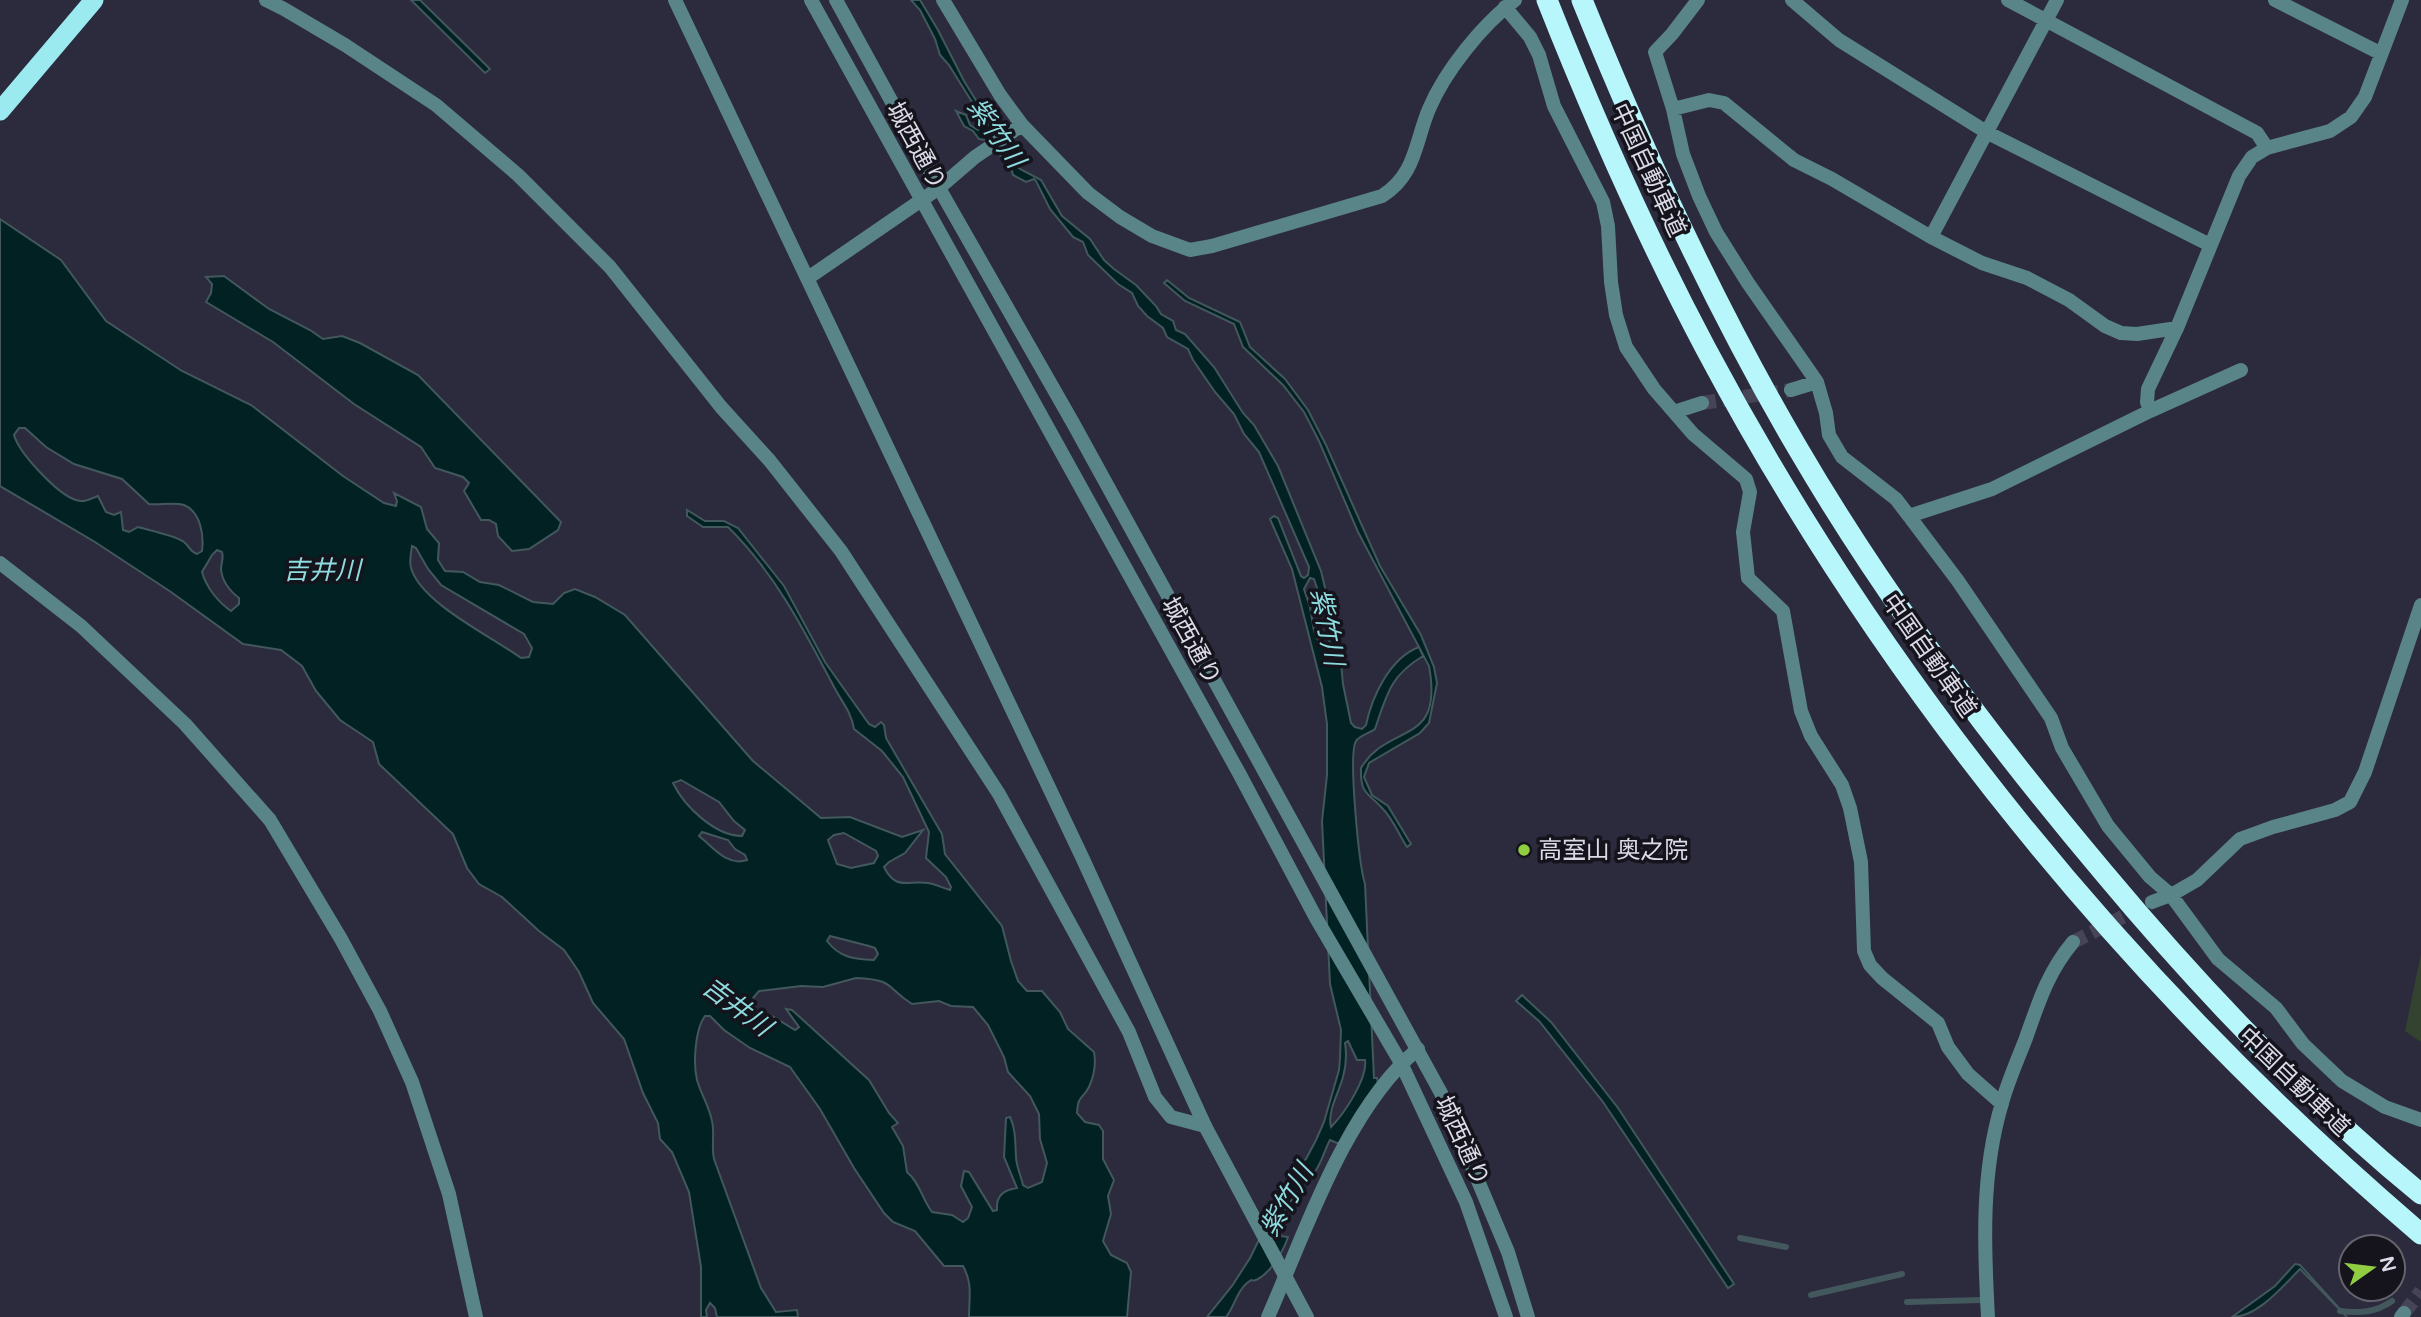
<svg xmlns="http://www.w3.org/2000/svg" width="2421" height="1317" font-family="'Varela Round','Noto Sans JP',sans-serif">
	<rect width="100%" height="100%" fill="#2c2a3d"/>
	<!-- green -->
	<path fill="#34432f" d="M2421,954V1042L2405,1031Z"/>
	<!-- water -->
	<path fill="#012122" stroke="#42585d" stroke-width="2" fill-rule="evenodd" d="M411,0H420L490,69L485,73Z
		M911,0H920L938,30L964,81L982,110L990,127L997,132L1007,158L1020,169L1041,180L1062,216L1090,239L1104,260L1114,269L1136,285L1156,306L1161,314L1173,321L1176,330L1185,334L1214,367L1243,413L1254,425L1278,466L1321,571L1338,642L1336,659L1341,663L1343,684L1351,723L1355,727L1362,729L1366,725C1372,696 1390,658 1419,647L1423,656C1390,676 1387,694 1375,729C1370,733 1360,735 1356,741C1348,754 1359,865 1365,884L1374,1078H1377L1378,1083L1342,1145L1330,1140C1325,1149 1322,1161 1316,1170C1304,1187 1274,1212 1281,1236L1288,1237C1284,1250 1271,1272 1258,1279C1248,1284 1256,1276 1247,1283C1236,1292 1235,1306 1226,1317H1207L1232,1286L1250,1258L1276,1205L1281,1187L1298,1165L1306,1159L1316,1140L1324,1122L1339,1070L1340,1058L1341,1030L1330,984L1322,821L1327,775V724L1322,687L1292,569L1270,519L1274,516L1278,518L1301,576L1304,578L1308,575L1309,567L1259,452L1244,434L1234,414L1215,392L1193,360L1188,349L1167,337L1163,328L1147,316L1138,306L1132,293L1118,284L1088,255L1083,242L1073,237L1050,209L1036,181L1034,179L1026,182L1013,175L1011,167L986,140L979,139L973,131L964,126L956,111L966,115L970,125L978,130L983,125L982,118L949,65L940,55L935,39L920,10ZM1310,578L1314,579L1327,618L1330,646L1321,647L1314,631L1310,607L1304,589ZM1348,1041L1357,1060H1365C1368,1078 1344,1114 1331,1127C1327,1112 1339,1092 1343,1077C1346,1066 1347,1055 1345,1043Z
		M0,219L61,260L106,321L182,371L251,405L343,476L384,503L396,506L397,501L394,493L421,507L427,529L439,543L438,560L445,571L463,572L480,582L499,585L533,602L553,604L564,593L575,589L595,597L625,615L753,761L821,818L850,817L902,837L923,830L905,853L889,862L884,867C896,891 907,880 928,883C935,884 943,888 950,890L951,887L946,877L926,858L929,832L903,777L882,751L854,729C851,711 841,701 833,685C803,628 774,572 728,527H703L687,516V510L705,521H724L738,528L784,586L825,662L869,724L875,727L881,722L884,725L886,738L942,834L945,854L1002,926L1011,961L1018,981L1027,991H1042L1060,1012L1068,1029L1094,1052C1096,1063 1094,1076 1089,1087C1082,1100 1078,1095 1077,1113L1085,1122L1099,1125L1103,1131V1159L1114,1180L1108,1196L1111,1214L1103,1241L1111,1255L1127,1263L1131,1272L1127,1317H969C969,1297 973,1284 963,1266H944L915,1231L893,1222L884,1213L854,1168L820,1109L790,1067L750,1048L724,1030L710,1016H705C695,1029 693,1063 697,1080C701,1094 709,1106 712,1121C715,1134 711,1146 714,1159L761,1288L776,1312L797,1310L798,1317H717L715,1308L710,1303L706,1310L707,1317H701V1267L689,1192L672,1152L660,1139L658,1123L643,1093L624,1039L593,1003L579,972L564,950L539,931L502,897L479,884L467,868L453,834L379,764L373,742L340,720L316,691L302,666L281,650L243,644L171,592L95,542L0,486ZM19,428H25L46,447L74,464L122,479L149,504C159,505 175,502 184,505C201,512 204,536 202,551L197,554C189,551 190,547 184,542C177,536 148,530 138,527L129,532L123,530L121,512L114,515L106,512L98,496C90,499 84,503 76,500C57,494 19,453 14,435ZM412,546L416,548L428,569L441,585L524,634L532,648L529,657L521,658C491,636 421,603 411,568C409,561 411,553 412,546ZM217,550L222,552C224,559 221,563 221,569C222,582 230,591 239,598V604L231,611C218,602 206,587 202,572L212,555ZM681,780L719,802L734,821L745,830L742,836C715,836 684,806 673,783ZM702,832L728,840L735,849L745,855L747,860C727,867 713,847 699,836ZM844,833L876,851L878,856L874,863L851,868L837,864L828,840L834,835ZM830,936L869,946L875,948L878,954L874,960C854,959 840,958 827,941ZM856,978C896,980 884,986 912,1004L939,1001L951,1006L973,1007L988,1025L1004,1057L1008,1072L1030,1096L1039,1114L1040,1139L1047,1163L1042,1182L1028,1188L1023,1185C1021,1176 1016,1165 1016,1157C1015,1142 1016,1130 1010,1117L1006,1118L1004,1157L1017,1188C1003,1190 996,1196 997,1210L993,1211L969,1172L964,1171L961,1186L972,1207L968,1218L963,1222L952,1215L932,1212C922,1199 920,1183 907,1172L903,1146L892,1127L898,1123L889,1113L869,1080L792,1010L786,1009L799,1027L795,1030L769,1014L756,1011L753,998L759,991L801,986L823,987Z
		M224,276L269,309L310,330L323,339L342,336L360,343L418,375L561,522L558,530L529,549L512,551L498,536L496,524L489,520H481L464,491L469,483L463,477L435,468L421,447L354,404L273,342L206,302L211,293L212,284L206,277Z
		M1167,280L1189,298L1240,322L1250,347L1285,379L1308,410L1326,445L1380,566L1421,635L1434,667L1437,683L1429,723L1420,733L1369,763L1364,777L1372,795L1388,806L1411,844L1407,847C1399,835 1393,819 1383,809C1368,792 1360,795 1361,768C1389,721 1444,748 1429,666L1358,532L1319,441L1304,412L1283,385L1243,347L1234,324L1185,301L1164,283Z
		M1522,995L1551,1022L1618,1108L1734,1284L1728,1288L1603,1102L1539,1021L1516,1001Z
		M2295,1264L2300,1265L2347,1317L2300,1269C2283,1286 2258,1317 2232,1317L2275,1286Z"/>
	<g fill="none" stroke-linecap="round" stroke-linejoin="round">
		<!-- stream -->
		<path stroke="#42585d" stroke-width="6" d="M1740,1238L1786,1247
			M1811,1295L1902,1274
			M1907,1302L1982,1300
			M2340,1311C2360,1313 2375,1313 2392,1301"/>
		<!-- minor-tunnel -->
		<path stroke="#464456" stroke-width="14" stroke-dasharray="14 7" stroke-linecap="butt" d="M1702,403L1791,390
			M2073,942L2152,902
			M2404,1313L2421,1291"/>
		<!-- minor -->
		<path stroke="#598488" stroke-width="14" d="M266,0L284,9L345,45L436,105L518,175L610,267L721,407L770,461L841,551L999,794L1129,1032L1155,1097L1171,1117L1205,1126
			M943,0L1000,95L1022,125L1088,193L1120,217L1152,236L1190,250L1212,246L1382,196C1416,175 1415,142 1429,109C1445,71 1482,25 1515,0
			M1698,0L1672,34L1655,52L1673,109L1683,154L1699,196L1716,232L1748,283L1817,382L1826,413L1829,435L1842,457L1896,499L1909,516L1958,581L2051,718L2062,748L2108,826L2150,877L2171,895L2218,959L2276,1008L2303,1044L2342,1081L2385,1107L2421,1120
			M1792,0L1839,40L1988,133L2210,245
			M2008,0L2257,133L2267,148
			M2275,0L2380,53
			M1505,7L1530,37L1539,55L1554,106L1603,202L1608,226L1611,282L1616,315L1626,347L1654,389L1693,434L1746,479L1750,492L1743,532L1748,578L1783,611L1801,711L1811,736L1842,785L1850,808L1861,862L1864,951L1870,965L1882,978L1938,1023L1948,1047L1968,1074L2002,1104
			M1673,109L1709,100L1724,103L1794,160L1832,179L1931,237L1982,263L2027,278L2069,300L2105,326L2121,333L2137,334L2177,328
			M1931,237L2057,0
			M808,278L939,188L975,157L1022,125
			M1791,390L1817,382
			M2150,411L2147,402L2148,389L2177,328L2239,176L2252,157L2267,148L2330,131L2351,117L2365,97L2402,0
			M1674,412L1702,403
			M1909,516L1992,489L2150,411L2241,370
			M0,563L81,626L185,724L270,820L341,939L380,1011L412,1082L449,1194L476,1317
			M2152,902L2171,895L2197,880L2240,839L2273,827L2335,810L2350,802L2365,772L2421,605
			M1268,1317C1305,1233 1346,1108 1418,1049
			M1988,1317C1984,1245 1981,1173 2002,1103C2008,1081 2018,1059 2026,1038C2039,1001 2048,972 2073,942
			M2401,1317L2404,1313"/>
		<!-- tertiary -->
		<path stroke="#598488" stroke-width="14" d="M675,0L1082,857L1205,1126L1307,1317
			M811,0L1239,773L1316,918L1401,1063L1466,1202L1506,1317
			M836,0L939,188L1073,423L1441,1093L1508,1252L1528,1317"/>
		<!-- trunk -->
		<path stroke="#9aeaf0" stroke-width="19" d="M0,111L94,0"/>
		<!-- motorway -->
		<path stroke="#b7f7fc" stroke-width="21" d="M1547,0C1594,119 1646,236 1706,349C1885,686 2131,987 2421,1234
			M1582,0C1644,153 1713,304 1797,447C1885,598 1991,739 2104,873C2200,988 2305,1099 2421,1194"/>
	</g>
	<!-- markers -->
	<circle fill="#90cd41" stroke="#15141c" stroke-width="2.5" cx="1524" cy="850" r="7"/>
	<g text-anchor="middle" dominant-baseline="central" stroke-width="7" stroke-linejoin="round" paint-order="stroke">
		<!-- street labels -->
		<g font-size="24" fill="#dbdae7" stroke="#15141c">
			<text transform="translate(916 146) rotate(61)">城西通り</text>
			<text transform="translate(1648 170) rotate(65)">中国自動車道</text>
			<text transform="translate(1191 641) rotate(61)">城西通り</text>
			<text transform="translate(1929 656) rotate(55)">中国自動車道</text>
			<text transform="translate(2294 1082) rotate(44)">中国自動車道</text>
			<text transform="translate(1462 1141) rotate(65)">城西通り</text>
		</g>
		<!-- poi labels -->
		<g font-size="24" fill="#dbdae7" stroke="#15141c" text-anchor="start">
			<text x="1538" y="850">高室山 奥之院</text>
		</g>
		<!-- water labels -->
		<g font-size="26" font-style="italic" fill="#8ddbde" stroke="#15141c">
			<text transform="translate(996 133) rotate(55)">紫竹川</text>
			<text x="322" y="570">吉井川</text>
			<text transform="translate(1327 627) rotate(79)">紫竹川</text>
			<text transform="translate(737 1007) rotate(37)">吉井川</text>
			<text transform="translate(1287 1200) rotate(-60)">紫竹川</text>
		</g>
	</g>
	<!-- north arrow -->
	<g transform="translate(2372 1268) rotate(76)"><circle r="33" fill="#15141c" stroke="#64636d" stroke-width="2"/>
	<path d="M0-5L12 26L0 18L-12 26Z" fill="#90cd41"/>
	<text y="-10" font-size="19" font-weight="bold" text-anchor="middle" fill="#dbdae7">N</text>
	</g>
</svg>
